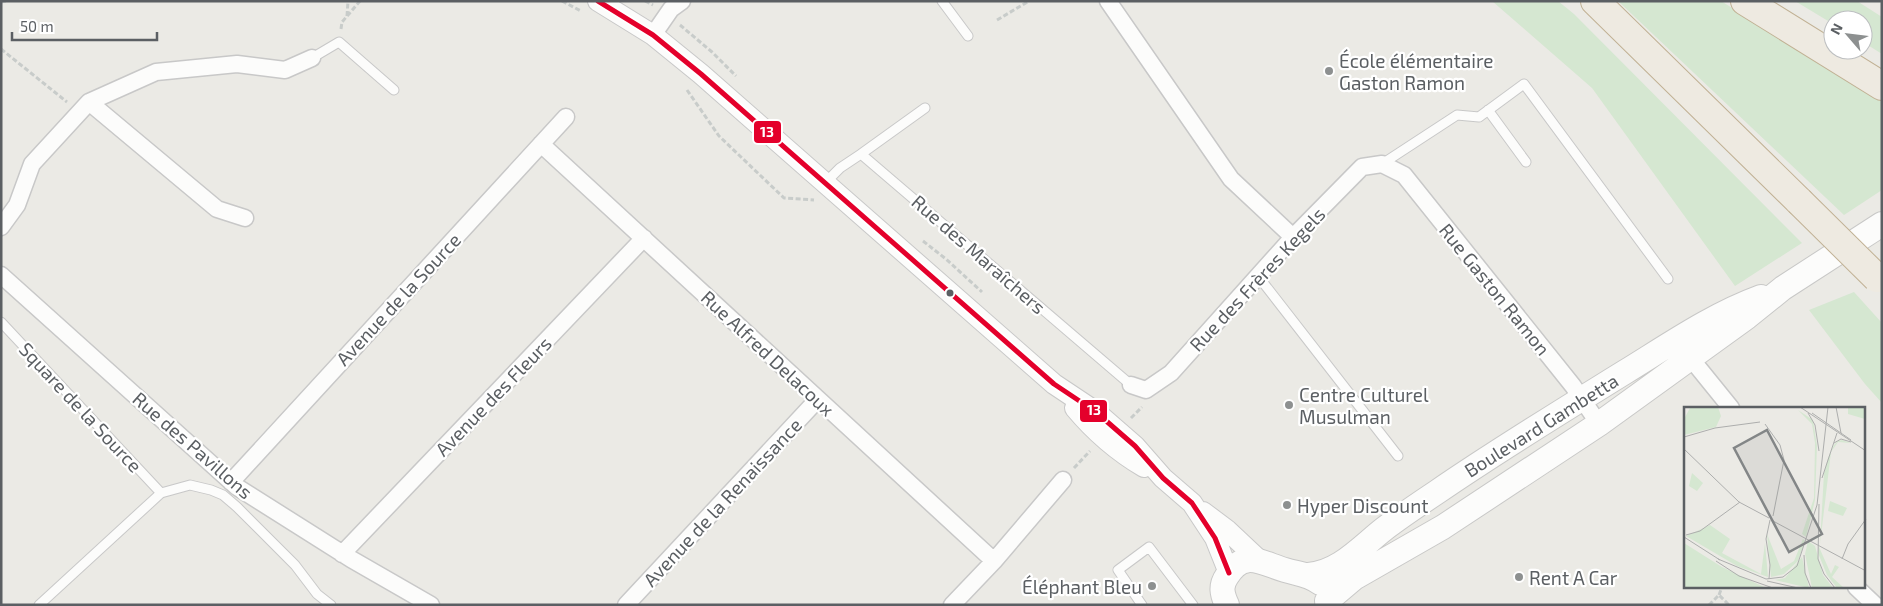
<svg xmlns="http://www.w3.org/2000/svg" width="1883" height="606" font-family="'Exo 2',sans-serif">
	<rect width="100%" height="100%" fill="#ebeae5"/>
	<!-- green -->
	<path fill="#d5e7d1" d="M1492,1H1558L1574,14L1802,243L1735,286L1592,88Z
		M1618,1H1721L1882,101V190L1844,215Z
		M1795,1H1857L1882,17V54L1863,42V20H1833V24Z
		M1854,292L1882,323V403L1865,384L1809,310Z"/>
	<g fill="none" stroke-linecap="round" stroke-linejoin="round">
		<!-- service casing -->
		<g stroke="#c8c8c8" stroke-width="11">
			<path id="service" d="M942,1L968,36
				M312,58L339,42L394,90
				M1488,110L1526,162
				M861,154L925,108
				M1382,164L1457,115L1479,117L1524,84L1668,279
				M825,183L840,168L861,154L1131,385
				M1258,276L1398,456
				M1,322L161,493
				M39,605L161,493L190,485L211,490L223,495L237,507L295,565L317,594L331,605
				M1142,605L1118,570L1149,547L1193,605"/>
		</g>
		<!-- minor casing -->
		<g stroke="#c8c8c8" stroke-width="19">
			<path id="minor" d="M1108,1L1231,179L1293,237
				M653,35L671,9L682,1
				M89,102L217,209L245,218
				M541,144L994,561
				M1,227L17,205L32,164L89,102L156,72L237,64L285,70L312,58
				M1,275L237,487L351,559L431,605
				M1684,350L1731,408
				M1131,385L1146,390L1171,373L1293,237L1362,167L1382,164L1404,175L1573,386L1599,424
				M231,482L566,117
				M342,554L644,238
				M1856,587L1875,605
				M626,605L818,399
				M952,605L994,561L1063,480"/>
		</g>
		<!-- tertiary casing -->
		<g stroke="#c8c8c8" stroke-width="22">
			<path id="tertiary" d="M598,1L653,35L701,74L1054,384L1096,412L1112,426L1135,446L1163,478L1192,503L1215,538L1229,573
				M1075,408C1095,432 1117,451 1144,467
				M1203,512L1227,530L1260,561"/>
		</g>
		<!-- secondary casing -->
		<g stroke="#c8c8c7" stroke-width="26">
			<path id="secondary" d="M1308,575C1339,573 1361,547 1384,529C1401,516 1419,504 1437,492C1498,450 1562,411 1625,372C1669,345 1712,315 1761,297
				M1327,601L1354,578L1443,527L1599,424L1747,317L1783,288L1882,224
				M1227,605C1222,594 1220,586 1227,576C1244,549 1261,563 1285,570C1298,574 1309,574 1320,583"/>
		</g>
		<!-- motorway casing -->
		<g stroke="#c1b194" stroke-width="30">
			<path id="motorway" d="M1595,1L1799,201
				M1745,1L1882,86"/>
		</g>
		<!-- path -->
		<path stroke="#c8ccca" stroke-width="3" stroke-dasharray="5 2.5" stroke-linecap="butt" d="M562,1L581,11
			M645,1L653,5
			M1,2L6,1
			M347,16L348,1
			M997,20L1029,1
			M680,25L712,52L736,76
			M341,29L342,22L360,1
			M1,49L67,102
			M687,90L719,136L784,198L814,200
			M923,241L946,259L982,292
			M1131,418L1142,407
			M1074,468L1090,451
			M1719,595L1722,587
			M1709,605L1719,595L1729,605"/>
		<!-- service -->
		<use href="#service" stroke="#fcfcfb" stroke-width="9"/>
		<!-- minor -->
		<use href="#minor" stroke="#fcfcfb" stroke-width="16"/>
		<!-- tertiary -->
		<use href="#tertiary" stroke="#fcfcfb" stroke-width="20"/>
		<!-- secondary -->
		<use href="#secondary" stroke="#fcfcfb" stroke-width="24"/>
		<!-- motorway -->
		<use href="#motorway" stroke="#eeeae1" stroke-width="28"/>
		<!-- motorway-bridge casing -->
		<g stroke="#c1b194" stroke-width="30" stroke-linecap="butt">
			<path id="motorway-bridge" d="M1799,201L1877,278"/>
		</g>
		<!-- motorway-bridge -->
		<use href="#motorway-bridge" stroke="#eeeae1" stroke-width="28"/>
		<!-- bus-1 casing -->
		<g stroke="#fff" stroke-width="9">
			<path id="bus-1" d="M598,1L653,35L701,74L1054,384L1096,412L1112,426L1135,446L1163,478L1192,503L1215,538L1229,573"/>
		</g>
		<!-- bus-1 -->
		<use href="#bus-1" stroke="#e4002b" stroke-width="5"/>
	</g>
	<!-- markers -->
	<g fill="#8d9090" stroke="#fff" stroke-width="2">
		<circle cx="1329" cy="71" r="5"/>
		<circle cx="1289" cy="405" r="5"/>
		<circle cx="1287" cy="505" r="5"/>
		<circle cx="1519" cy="577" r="5"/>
		<circle cx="1152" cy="586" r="5"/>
	</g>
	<circle fill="#5b5f63" stroke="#fff" stroke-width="2" cx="950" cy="293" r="4.5"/>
	<g text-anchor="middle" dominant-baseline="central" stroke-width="4.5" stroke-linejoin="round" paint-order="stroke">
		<!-- poi labels -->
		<g font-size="19" fill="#5b5f63" stroke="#fff" text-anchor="start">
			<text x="1339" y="60">École élémentaire<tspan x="1339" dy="22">Gaston Ramon</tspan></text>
			<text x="1299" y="394">Centre Culturel<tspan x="1299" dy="22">Musulman</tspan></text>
			<text x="1297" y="505">Hyper Discount</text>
			<text x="1529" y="577">Rent A Car</text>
			<text x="1142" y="586" text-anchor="end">Éléphant Bleu</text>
		</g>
		<!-- street labels -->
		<g font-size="19" fill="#5b5f63" stroke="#fff">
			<text transform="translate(979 254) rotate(41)">Rue des Maraîchers</text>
			<text transform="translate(1257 279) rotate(-47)">Rue des Frères Kegels</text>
			<text transform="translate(1495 289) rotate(51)">Rue Gaston Ramon</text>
			<text transform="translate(398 299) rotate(-47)">Avenue de la Source</text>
			<text transform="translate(768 353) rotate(43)">Rue Alfred Delacoux</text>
			<text transform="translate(493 396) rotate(-46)">Avenue des Fleurs</text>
			<text transform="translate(81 407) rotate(47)">Square de la Source</text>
			<text transform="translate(1541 425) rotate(-32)">Boulevard Gambetta</text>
			<text transform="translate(193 445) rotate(41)">Rue des Pavillons</text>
			<text transform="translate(722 502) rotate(-47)">Avenue de la Renaissance</text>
		</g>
	</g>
	<!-- overview -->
	<g transform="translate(1684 407)">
		<rect width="181" height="181" fill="#ebeae5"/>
		<path d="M34,0L37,9L32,20L0,28V12L6,1ZM164,0H181V12L164,7ZM114,3L129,13L133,39L131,93L122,130L118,127L130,91L131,36L128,17ZM158,33L167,36L154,35L147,45L136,137L140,66L144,51L150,38L154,34ZM8,66L19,76L13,84L5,79ZM146,94L163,101L159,109L144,104ZM26,118L46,132L38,146L77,167L81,136L84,170L53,159L2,129ZM83,127L97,162L110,154L119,132L121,134L114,154L100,167L87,170ZM124,134L131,139L139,168L149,181H128L121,147ZM0,136L38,160L82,181H0ZM135,140L147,167L151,158L155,160L148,170L160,181H153L143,168L134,146ZM118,150L125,181L91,173L101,171Z" fill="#d5e7d1"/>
		<path fill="none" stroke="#adaead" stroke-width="1" d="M116,0L182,44M152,0L157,26M124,6L131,18L135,44M128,6L167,33M81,17L96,38L100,53L89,109M0,30L31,21L76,15M150,36L157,32L167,35M0,42L55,95L85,111M138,71L153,26M135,97L134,152L140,167L151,181M89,114L182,164M2,128L16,124L56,95M0,130L36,153M120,148L121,166L127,181M34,152L82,172L99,170L113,159L133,98L144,0M158,152L164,137L182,112M32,154L55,169L89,181M85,172L86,158L82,132L86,113M83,174L114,181"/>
		<path fill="#838687" fill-opacity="0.15" stroke="#838687" stroke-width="2.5" d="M83,23L138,127L105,145L50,41Z"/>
		<rect width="181" height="181" fill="none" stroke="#5b5f63" stroke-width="2.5"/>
	</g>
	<g stroke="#fff" stroke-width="2">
		<rect x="753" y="120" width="29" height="24" rx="5" fill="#e4002b"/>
		<rect x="1079" y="399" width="29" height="24" rx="5" fill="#e4002b"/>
	</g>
	<g font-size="14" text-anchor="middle" font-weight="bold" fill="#fff">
		<text x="767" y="137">13</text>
		<text x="1094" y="415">13</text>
	</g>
	<!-- border -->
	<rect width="1883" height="606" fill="none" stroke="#5b5f63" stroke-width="5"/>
	<!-- north arrow -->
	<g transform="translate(1848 35) rotate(298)"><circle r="24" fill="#ffffff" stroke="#bdbfc1"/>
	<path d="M0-4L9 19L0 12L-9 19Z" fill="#8d9090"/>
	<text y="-8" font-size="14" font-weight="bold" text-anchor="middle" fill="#5b5f63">N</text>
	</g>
	<!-- scale -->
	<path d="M12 32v8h145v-8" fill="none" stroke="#5b5f63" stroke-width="2.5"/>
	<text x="20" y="32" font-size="15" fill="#5b5f63" stroke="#ffffff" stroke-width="4" paint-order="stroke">50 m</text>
</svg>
